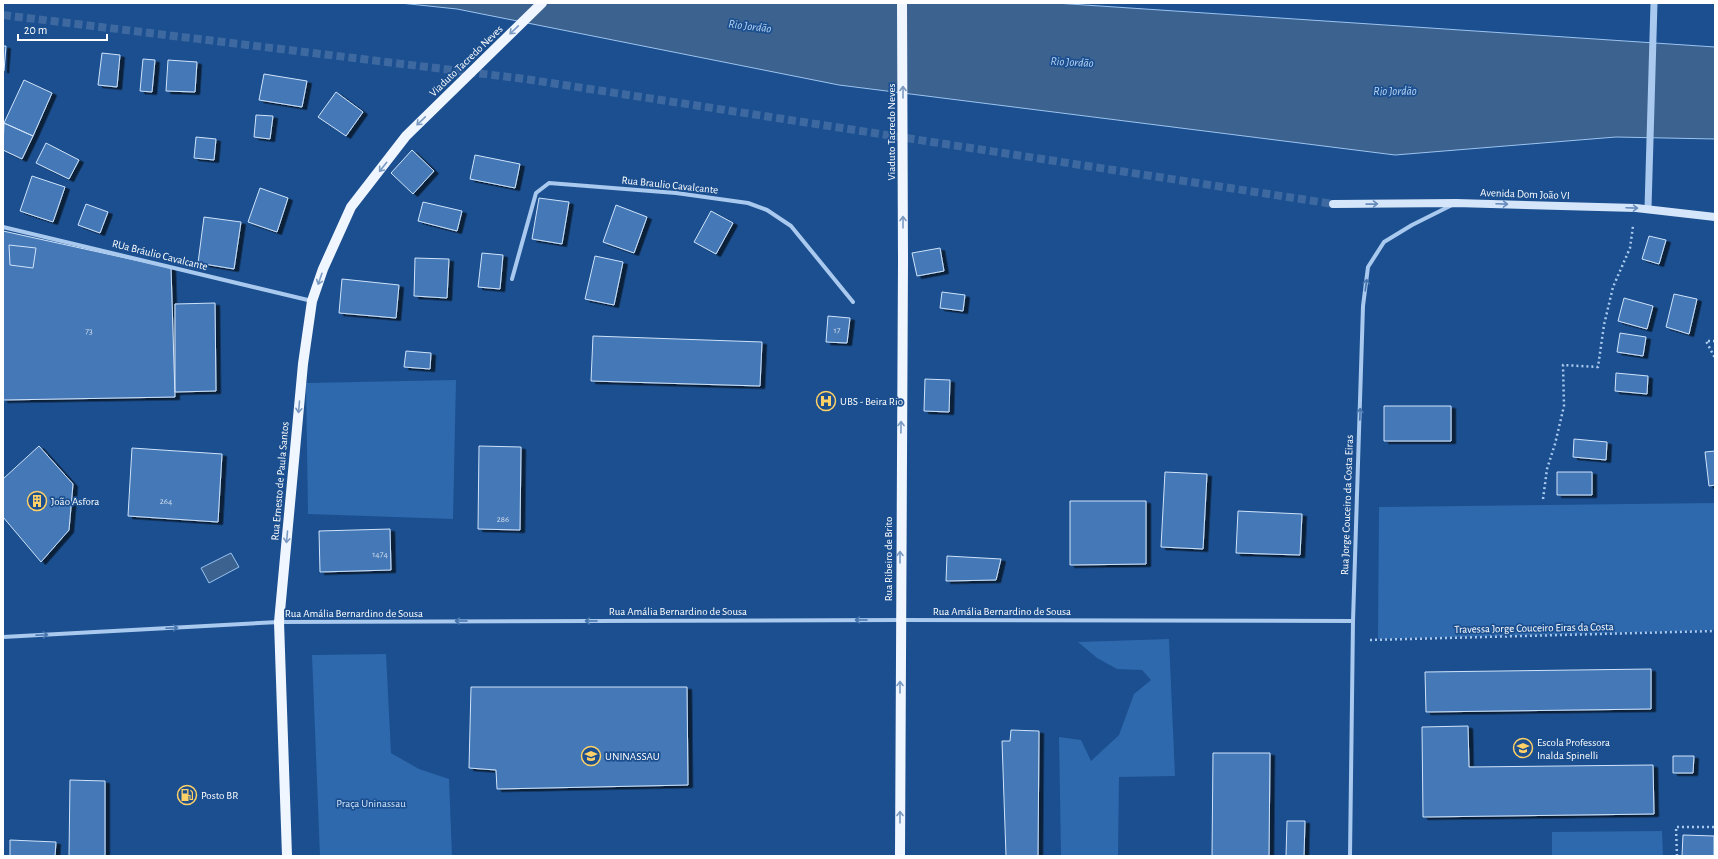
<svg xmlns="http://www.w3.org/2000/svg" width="1718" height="859" font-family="'Alegreya Sans',sans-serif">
	<defs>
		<filter id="shadow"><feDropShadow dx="4.5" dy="2.5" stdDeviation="0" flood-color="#0009"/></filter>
	</defs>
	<rect width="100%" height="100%" fill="#1b4f8f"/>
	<!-- green -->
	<path fill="#2e69ad" d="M456,380L453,519L308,514L306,383Z
		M1715,503V630L1378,639L1379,507Z
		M1169,639L1175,776L1119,777L1118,856H1061L1059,737L1081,740L1091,761L1119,735L1134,694L1151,680L1142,670L1117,669L1097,658L1078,642Z
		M386,654L391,753L419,769L449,779L452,856H320L312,655Z
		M1662,831L1663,856H1552V832Z"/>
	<!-- water -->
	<path fill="#3c6290" stroke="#9cc4f0" d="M400,3H1055L1715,47V139L1616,137L1395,155L839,85L457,9Z
		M231,553L239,567L209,583L201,568Z"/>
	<!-- building -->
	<path fill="#4478b7" stroke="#cfe3fa" filter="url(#shadow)" d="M3,46H6L4,71L3,70Z
		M102,53L120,55L117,87L98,85Z
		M143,59L155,60L152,92L140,91Z
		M168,60L197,62L195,92L166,91Z
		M264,74L307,81L302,107L259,100Z
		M24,80L52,93L33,136L4,123Z
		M336,92L363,112L346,136L318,117Z
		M256,115L273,116L270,139L254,137Z
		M4,123L33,136L22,159L3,150Z
		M196,137L216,139L214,160L194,158Z
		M46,143L79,160L69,179L36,163Z
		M412,150L434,171L413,194L391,173Z
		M475,155L520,164L515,188L470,179Z
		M32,176L65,187L53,222L20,211Z
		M260,188L288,198L277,232L248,222Z
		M539,198L569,202L562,244L532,239Z
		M423,202L462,211L457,231L418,221Z
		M86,204L108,212L100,233L78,225Z
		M616,205L647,217L634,253L603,242Z
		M711,211L733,223L716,254L694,242Z
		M204,217L241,222L234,269L198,263Z
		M3,231L171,268L175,397L3,400Z
		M1649,236L1666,240L1659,264L1642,259Z
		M9,245L36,248L33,268L10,265Z
		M940,248L944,271L917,276L912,253Z
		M482,253L503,255L500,289L478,287Z
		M595,256L623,262L614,305L585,299Z
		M415,258L449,259L447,298L414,296Z
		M342,279L399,285L396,318L339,313Z
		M942,292L965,295L963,311L940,308Z
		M1674,294L1697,299L1689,334L1666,327Z
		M1624,298L1653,306L1647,329L1618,321Z
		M215,303L216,391L175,392V304Z
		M828,316L850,318L847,343L826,342Z
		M1620,333L1646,337L1643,356L1617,352Z
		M593,336L762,342L760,386L591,381Z
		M406,351L431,353L430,369L404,367Z
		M1616,373L1648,376L1647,394L1615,391Z
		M925,379L950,380L949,412L924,411Z
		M1384,406H1451V441H1384Z
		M1574,439L1607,442L1606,460L1573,457Z
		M39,446L73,484L69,530L41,562L3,517V479Z
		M479,446L521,447L520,530L478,529Z
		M132,448L222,454L218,522L128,516Z
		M1715,451V485L1709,486L1705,452Z
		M1165,472L1207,474L1203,549L1161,547Z
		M1557,472H1592V495H1557Z
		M1070,501H1146V564L1070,565Z
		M1238,511L1302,514L1300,555L1236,553Z
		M390,529L391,570L320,572L319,531Z
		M947,556L1001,559L996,580L946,581Z
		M1651,669V709L1426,712L1425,672Z
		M471,687H687L688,785L497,789L496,770L469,768Z
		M1468,726L1469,767L1653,765L1654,814L1423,817L1422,727Z
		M1011,730L1039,731L1038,856H1006L1002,741H1010Z
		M1213,753H1270L1269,856H1212Z
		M1673,756H1694L1693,773H1673Z
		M70,780L105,781V856H69Z
		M1287,821H1305L1304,856H1286Z
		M1683,835L1714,836V856H1682Z
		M10,840L56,842L55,856H10Z"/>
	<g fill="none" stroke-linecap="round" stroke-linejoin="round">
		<!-- secondary-tunnel -->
		<path stroke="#3d69a0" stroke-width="8" stroke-dasharray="8 4" stroke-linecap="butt" d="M3,15L525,79L1333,204"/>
		<!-- path -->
		<path stroke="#a9c9ee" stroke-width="2.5" stroke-dasharray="2 3" stroke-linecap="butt" d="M1715,341H1706L1715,358
			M1543,499L1547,469L1555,444L1564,406L1563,365L1598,367L1604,325L1613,287L1630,248L1633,226
			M1370,640L1715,631
			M1677,856L1676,827H1715"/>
		<!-- minor -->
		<path stroke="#a9c9ee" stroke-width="4" d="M3,227L312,301
			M512,279L536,193L549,183L676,193L748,203L767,210L791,226L853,302
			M3,637L279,622L900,620L1353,621
			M1350,856L1353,621L1363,306L1368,267L1384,242L1412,225L1452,205"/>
		<!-- tertiary -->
		<path stroke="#a9c9ee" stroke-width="7" d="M1648,208L1654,3"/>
		<!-- secondary -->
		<path stroke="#d6e6fa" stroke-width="8" d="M1333,204L1456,203L1636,208L1715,217"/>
		<!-- primary -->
		<path stroke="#f0f6ff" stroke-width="10" d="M287,856L279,622L303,364L312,301L323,269L351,207L406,136L542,3
			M900,856L903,261L902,3"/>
	</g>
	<!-- one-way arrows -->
	<defs><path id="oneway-shaft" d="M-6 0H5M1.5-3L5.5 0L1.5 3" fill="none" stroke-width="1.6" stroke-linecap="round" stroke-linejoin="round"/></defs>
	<g stroke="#7b9ac1">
		<use href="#oneway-shaft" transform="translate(514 30) rotate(136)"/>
		<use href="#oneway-shaft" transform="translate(903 92) rotate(-90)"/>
		<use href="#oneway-shaft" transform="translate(421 121) rotate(136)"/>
		<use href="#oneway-shaft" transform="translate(383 167) rotate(128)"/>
		<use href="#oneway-shaft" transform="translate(903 222) rotate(-90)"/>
		<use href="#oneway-shaft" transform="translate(320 279) rotate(109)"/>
		<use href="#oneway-shaft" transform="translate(299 407) rotate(95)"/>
		<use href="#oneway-shaft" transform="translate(901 427) rotate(-89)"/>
		<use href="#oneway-shaft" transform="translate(287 537) rotate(95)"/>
		<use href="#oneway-shaft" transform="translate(900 557) rotate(-90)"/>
		<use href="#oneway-shaft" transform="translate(900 687) rotate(-90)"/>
		<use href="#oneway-shaft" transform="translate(900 817) rotate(-90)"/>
	</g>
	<g stroke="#668bba">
		<use href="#oneway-shaft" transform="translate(1372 204) rotate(-1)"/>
		<use href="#oneway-shaft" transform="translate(1502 204) rotate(2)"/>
		<use href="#oneway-shaft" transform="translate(1632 208) rotate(2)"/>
	</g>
	<g stroke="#4674ac">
		<use href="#oneway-shaft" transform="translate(1366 285) rotate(-82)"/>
		<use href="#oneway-shaft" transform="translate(1360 414) rotate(-88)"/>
		<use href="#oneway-shaft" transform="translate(861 620) rotate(180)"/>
		<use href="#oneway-shaft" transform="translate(461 621) rotate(180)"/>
		<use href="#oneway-shaft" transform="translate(591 621) rotate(180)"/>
		<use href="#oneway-shaft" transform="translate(172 628) rotate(-3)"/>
		<use href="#oneway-shaft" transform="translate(42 635) rotate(-3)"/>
	</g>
	<!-- icons -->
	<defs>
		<g id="hospital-ring" transform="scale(1)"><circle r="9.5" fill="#1b4f8f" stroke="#ffd166" stroke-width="1.5"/><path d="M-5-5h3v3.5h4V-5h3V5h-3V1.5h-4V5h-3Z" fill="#ffd166"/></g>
		<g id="building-ring" transform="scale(1)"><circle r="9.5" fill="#1b4f8f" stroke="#ffd166" stroke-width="1.5"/><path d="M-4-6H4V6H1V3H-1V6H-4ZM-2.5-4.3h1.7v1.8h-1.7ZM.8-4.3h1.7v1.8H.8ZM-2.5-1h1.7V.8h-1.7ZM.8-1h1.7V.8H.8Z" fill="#ffd166"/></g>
		<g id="school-ring" transform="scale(1)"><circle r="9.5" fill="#1b4f8f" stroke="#ffd166" stroke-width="1.5"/><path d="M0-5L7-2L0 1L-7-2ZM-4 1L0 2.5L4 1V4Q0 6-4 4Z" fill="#ffd166"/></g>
		<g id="university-ring" transform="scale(1)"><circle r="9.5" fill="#1b4f8f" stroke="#ffd166" stroke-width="1.5"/><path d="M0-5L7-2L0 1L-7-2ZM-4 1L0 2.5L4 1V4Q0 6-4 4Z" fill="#ffd166"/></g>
		<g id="fuel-ring" transform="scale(1)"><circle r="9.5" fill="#1b4f8f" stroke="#ffd166" stroke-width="1.5"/><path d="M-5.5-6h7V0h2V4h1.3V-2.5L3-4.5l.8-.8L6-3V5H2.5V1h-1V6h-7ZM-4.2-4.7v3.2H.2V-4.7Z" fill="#ffd166"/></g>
	</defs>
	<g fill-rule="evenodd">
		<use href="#hospital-ring" x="826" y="401"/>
		<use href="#building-ring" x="37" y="501"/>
		<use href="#school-ring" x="1523" y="748"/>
		<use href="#university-ring" x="591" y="756"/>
		<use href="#fuel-ring" x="187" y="795"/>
	</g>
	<g text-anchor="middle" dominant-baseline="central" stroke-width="3.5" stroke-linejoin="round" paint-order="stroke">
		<!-- number labels -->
		<g font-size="9" fill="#d0dded">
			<text x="837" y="330">17</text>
			<text x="89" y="331">73</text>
			<text x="166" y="501">264</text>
			<text x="503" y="519">286</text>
			<text x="380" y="554">1474</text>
		</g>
		<!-- street labels -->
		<g font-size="11" fill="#fff" stroke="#1b4f8f">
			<text transform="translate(466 61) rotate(-44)">Viaduto Tacredo Neves</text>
			<text transform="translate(891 132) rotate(-90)">Viaduto Tacredo Neves</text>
			<text transform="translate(670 185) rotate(6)">Rua Braulio Cavalcante</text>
			<text transform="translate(1525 194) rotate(2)">Avenida Dom João VI</text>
			<text transform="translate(160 255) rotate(14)">RUa Bráulio Cavalcante</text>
			<text transform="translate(280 481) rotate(-85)">Rua Ernesto de Paula Santos</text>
			<text transform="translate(1347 505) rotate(-88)">Rua Jorge Couceiro da Costa Eiras</text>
			<text transform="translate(888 559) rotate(-90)">Rua Ribeiro de Brito</text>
			<text x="678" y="611">Rua Amália Bernardino de Sousa</text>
			<text x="1002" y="611">Rua Amália Bernardino de Sousa</text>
			<text x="354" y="613">Rua Amália Bernardino de Sousa</text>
			<text transform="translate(1534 628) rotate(-1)">Travessa Jorge Couceiro Eiras da Costa</text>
		</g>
		<!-- poi labels -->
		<g font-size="11" fill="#fff" stroke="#1b4f8f" text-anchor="start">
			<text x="840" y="401">UBS - Beira Rio</text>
			<text x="51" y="501">João Asfora</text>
			<text x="1537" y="742">Escola Professora<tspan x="1537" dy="13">Inalda Spinelli</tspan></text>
			<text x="605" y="756">UNINASSAU</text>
			<text x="201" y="795">Posto BR</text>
		</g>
		<!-- park labels -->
		<g font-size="11" fill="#cfe3fa" stroke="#1b4f8f">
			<text x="371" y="803">Praça Uninassau</text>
		</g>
		<!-- water labels -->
		<g font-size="12" font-style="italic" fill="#b5d3f5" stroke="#1b4f8f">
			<text transform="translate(750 26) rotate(7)">Rio Jordão</text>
			<text transform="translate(1072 62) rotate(3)">Rio Jordão</text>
			<text x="1395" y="91">Rio Jordão</text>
		</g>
	</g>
	<!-- border -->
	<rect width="1718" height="859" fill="none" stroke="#ffffff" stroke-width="8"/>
	<!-- scale -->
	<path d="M18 34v6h89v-6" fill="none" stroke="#ffffff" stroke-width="2"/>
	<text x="24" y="34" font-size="12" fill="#ffffff" stroke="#1b4f8f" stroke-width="3" paint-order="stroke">20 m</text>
</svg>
